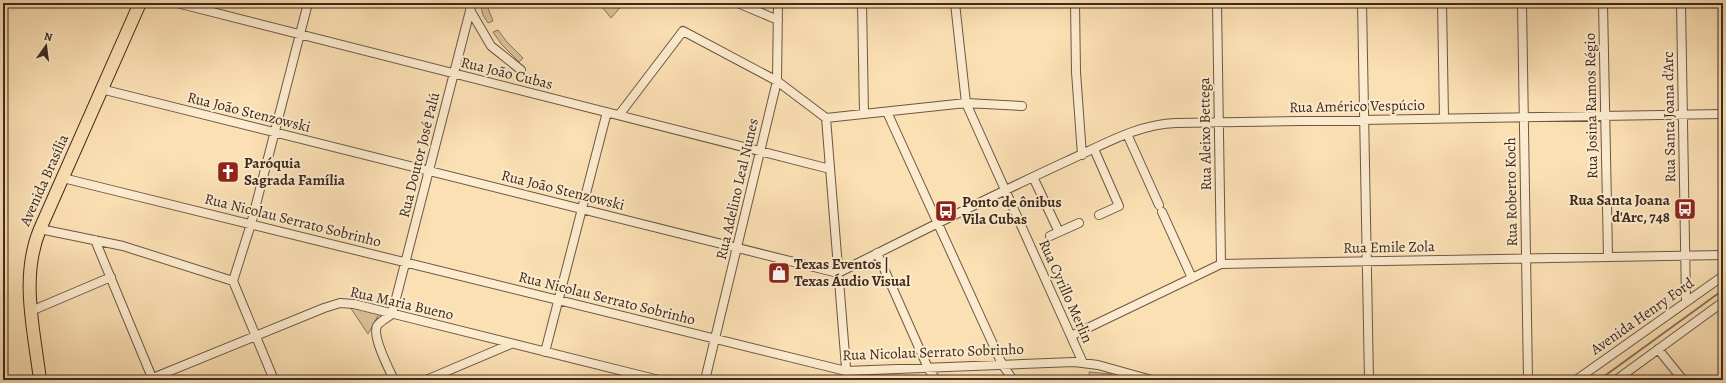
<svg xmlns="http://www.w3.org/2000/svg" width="1726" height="383" font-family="Alegreya,serif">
	<rect width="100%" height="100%" fill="#fbe0b4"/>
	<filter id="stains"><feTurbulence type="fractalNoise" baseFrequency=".005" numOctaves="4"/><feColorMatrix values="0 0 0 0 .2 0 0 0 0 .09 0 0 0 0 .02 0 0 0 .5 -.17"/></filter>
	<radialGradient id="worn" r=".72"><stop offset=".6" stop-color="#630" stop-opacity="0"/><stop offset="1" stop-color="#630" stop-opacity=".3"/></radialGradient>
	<!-- green -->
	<path fill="#dbc19a" stroke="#8c755b" d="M480,3H486L493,21L488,23L483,15Z
		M599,3H624L611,18Z
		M498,30L507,42L523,58L519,62L502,45L493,32Z
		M350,307L379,314L368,334Z
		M1089,372L1112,374L1110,380H1091Z"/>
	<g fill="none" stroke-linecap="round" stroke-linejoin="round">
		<!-- stream -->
		<path stroke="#897258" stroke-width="2" d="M1599,380L1723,290"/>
		<!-- street casing -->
		<g stroke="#6d5742" stroke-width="10">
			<path id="street" d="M177,3L830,169
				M862,3L864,114
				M955,3L966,103L1083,363
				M1075,3L1076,72L1082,155
				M1217,3L1221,264
				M1362,3L1369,380
				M1442,3L1444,118
				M1522,3L1528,380
				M1603,3L1608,257
				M1681,3L1686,302
				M740,4L778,20
				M470,10L491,46L521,70
				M101,89L838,273C914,235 989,197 1065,162C1101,146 1137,124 1176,123L1723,114
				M887,112L1002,364L1013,380
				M619,115L683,31L777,81L826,118L966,103L1022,106
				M826,118L847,380
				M1127,134L1159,205
				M1094,149L1119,206L1099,215
				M1033,177L1059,232
				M63,178L846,371L1074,362L1098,365L1152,380
				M1162,212L1192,278
				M40,229L123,246L233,281
				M1050,236L1079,223
				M95,240L153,380
				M877,253L928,368L936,380
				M31,311L111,277
				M1071,336L1221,264L1723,255
				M1658,349L1683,380
				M545,352L607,112
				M148,380L324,308L340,303L354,304L659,380
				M274,380L233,281L251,224L308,3
				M394,380C389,369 372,337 377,326C380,321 387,318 392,314L472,3
				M426,380L511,344
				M705,380L777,81L778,3
				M1576,380L1723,276
				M1616,380L1723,302"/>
		</g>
		<!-- primary casing -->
		<g stroke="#3e291c" stroke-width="14">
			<path id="primary" d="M40,380C34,330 20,277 40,229L140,3"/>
		</g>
		<!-- street -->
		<use href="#street" stroke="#fcebce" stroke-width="8"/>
		<!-- primary -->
		<use href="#primary" stroke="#fbe0b4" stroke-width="12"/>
	</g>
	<!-- icons -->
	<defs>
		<g id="church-square" transform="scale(1.15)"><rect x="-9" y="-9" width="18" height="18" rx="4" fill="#8f2418" stroke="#fcebce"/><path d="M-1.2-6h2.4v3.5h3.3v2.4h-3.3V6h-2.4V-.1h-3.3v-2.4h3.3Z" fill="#fff"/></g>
		<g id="bus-square" transform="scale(1.15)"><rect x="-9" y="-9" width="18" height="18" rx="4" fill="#8f2418" stroke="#fcebce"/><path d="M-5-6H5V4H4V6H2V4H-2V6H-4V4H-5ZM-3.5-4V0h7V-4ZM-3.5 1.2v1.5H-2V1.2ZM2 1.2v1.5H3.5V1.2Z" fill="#fff"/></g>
		<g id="shop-square" transform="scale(1.15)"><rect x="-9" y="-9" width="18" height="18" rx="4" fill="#8f2418" stroke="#fcebce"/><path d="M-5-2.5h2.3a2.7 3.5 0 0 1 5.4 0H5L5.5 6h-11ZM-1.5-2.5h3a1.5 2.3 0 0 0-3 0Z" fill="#fff"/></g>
	</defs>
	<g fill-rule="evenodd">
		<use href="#church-square" x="228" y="172"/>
		<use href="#bus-square" x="1685" y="209"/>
		<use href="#bus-square" x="946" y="211"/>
		<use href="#shop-square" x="779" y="273"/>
	</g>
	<g text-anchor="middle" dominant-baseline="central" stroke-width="4" stroke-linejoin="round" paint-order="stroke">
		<!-- street labels -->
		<g font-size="15" fill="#3e291c" stroke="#fcebce">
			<text transform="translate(507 73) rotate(14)">Rua João Cubas</text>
			<text transform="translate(1357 106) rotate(-1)">Rua Américo Vespúcio</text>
			<text transform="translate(1591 106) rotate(-91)">Rua Josina Ramos Régio</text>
			<text transform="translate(249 112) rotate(14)">Rua João Stenzowski</text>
			<text transform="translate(1669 117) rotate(-91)">Rua Santa Joana d'Arc</text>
			<text transform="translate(1205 134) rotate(-91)">Rua Aleixo Bettega</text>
			<text transform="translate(419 155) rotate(-76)">Rua Doutor José Palú</text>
			<text transform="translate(44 180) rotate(-66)">Avenida Brasília</text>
			<text transform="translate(737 189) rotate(-77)">Rua Adelino Leal Nunes</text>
			<text transform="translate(563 190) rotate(14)">Rua João Stenzowski</text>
			<text transform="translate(1511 192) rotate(-91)">Rua Roberto Koch</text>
			<text transform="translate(293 220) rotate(14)">Rua Nicolau Serrato Sobrinho</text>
			<text transform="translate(1389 247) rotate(-1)">Rua Emile Zola</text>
			<text transform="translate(1066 291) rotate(66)">Rua Cyrillo Merlin</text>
			<text transform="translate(607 298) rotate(14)">Rua Nicolau Serrato Sobrinho</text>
			<text transform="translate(402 303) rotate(13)">Rua Maria Bueno</text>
			<text transform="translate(1642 316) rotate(-35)">Avenida Henry Ford</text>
			<text transform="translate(933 352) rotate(-2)">Rua Nicolau Serrato Sobrinho</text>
		</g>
		<!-- poi labels -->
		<g font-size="15" font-weight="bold" fill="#3e291c" stroke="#fcebce" text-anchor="start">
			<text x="244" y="163">Paróquia<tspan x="244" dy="17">Sagrada Família</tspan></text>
			<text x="1670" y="200" text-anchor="end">Rua Santa Joana<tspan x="1670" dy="17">d'Arc, 748</tspan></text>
			<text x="962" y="202">Ponto de ônibus<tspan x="962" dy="17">Vila Cubas</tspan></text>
			<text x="794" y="264">Texas Eventos |<tspan x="794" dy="17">Texas Áudio Visual</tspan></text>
		</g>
	</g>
	<!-- margin -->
	<rect width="1726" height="383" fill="none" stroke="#fbe0b4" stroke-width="16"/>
	<rect x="4" y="4" width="1718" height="375" fill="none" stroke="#3e291c" stroke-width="2"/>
	<rect x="8" y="8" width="1710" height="367" fill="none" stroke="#3e291c"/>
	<!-- north arrow -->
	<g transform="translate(46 46) rotate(14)" stroke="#fcebce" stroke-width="3" paint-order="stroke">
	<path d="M0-3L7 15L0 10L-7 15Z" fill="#3e291c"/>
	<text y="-6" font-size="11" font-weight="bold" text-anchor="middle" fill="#3e291c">N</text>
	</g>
	<rect width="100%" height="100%" filter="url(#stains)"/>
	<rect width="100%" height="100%" fill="url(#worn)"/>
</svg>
